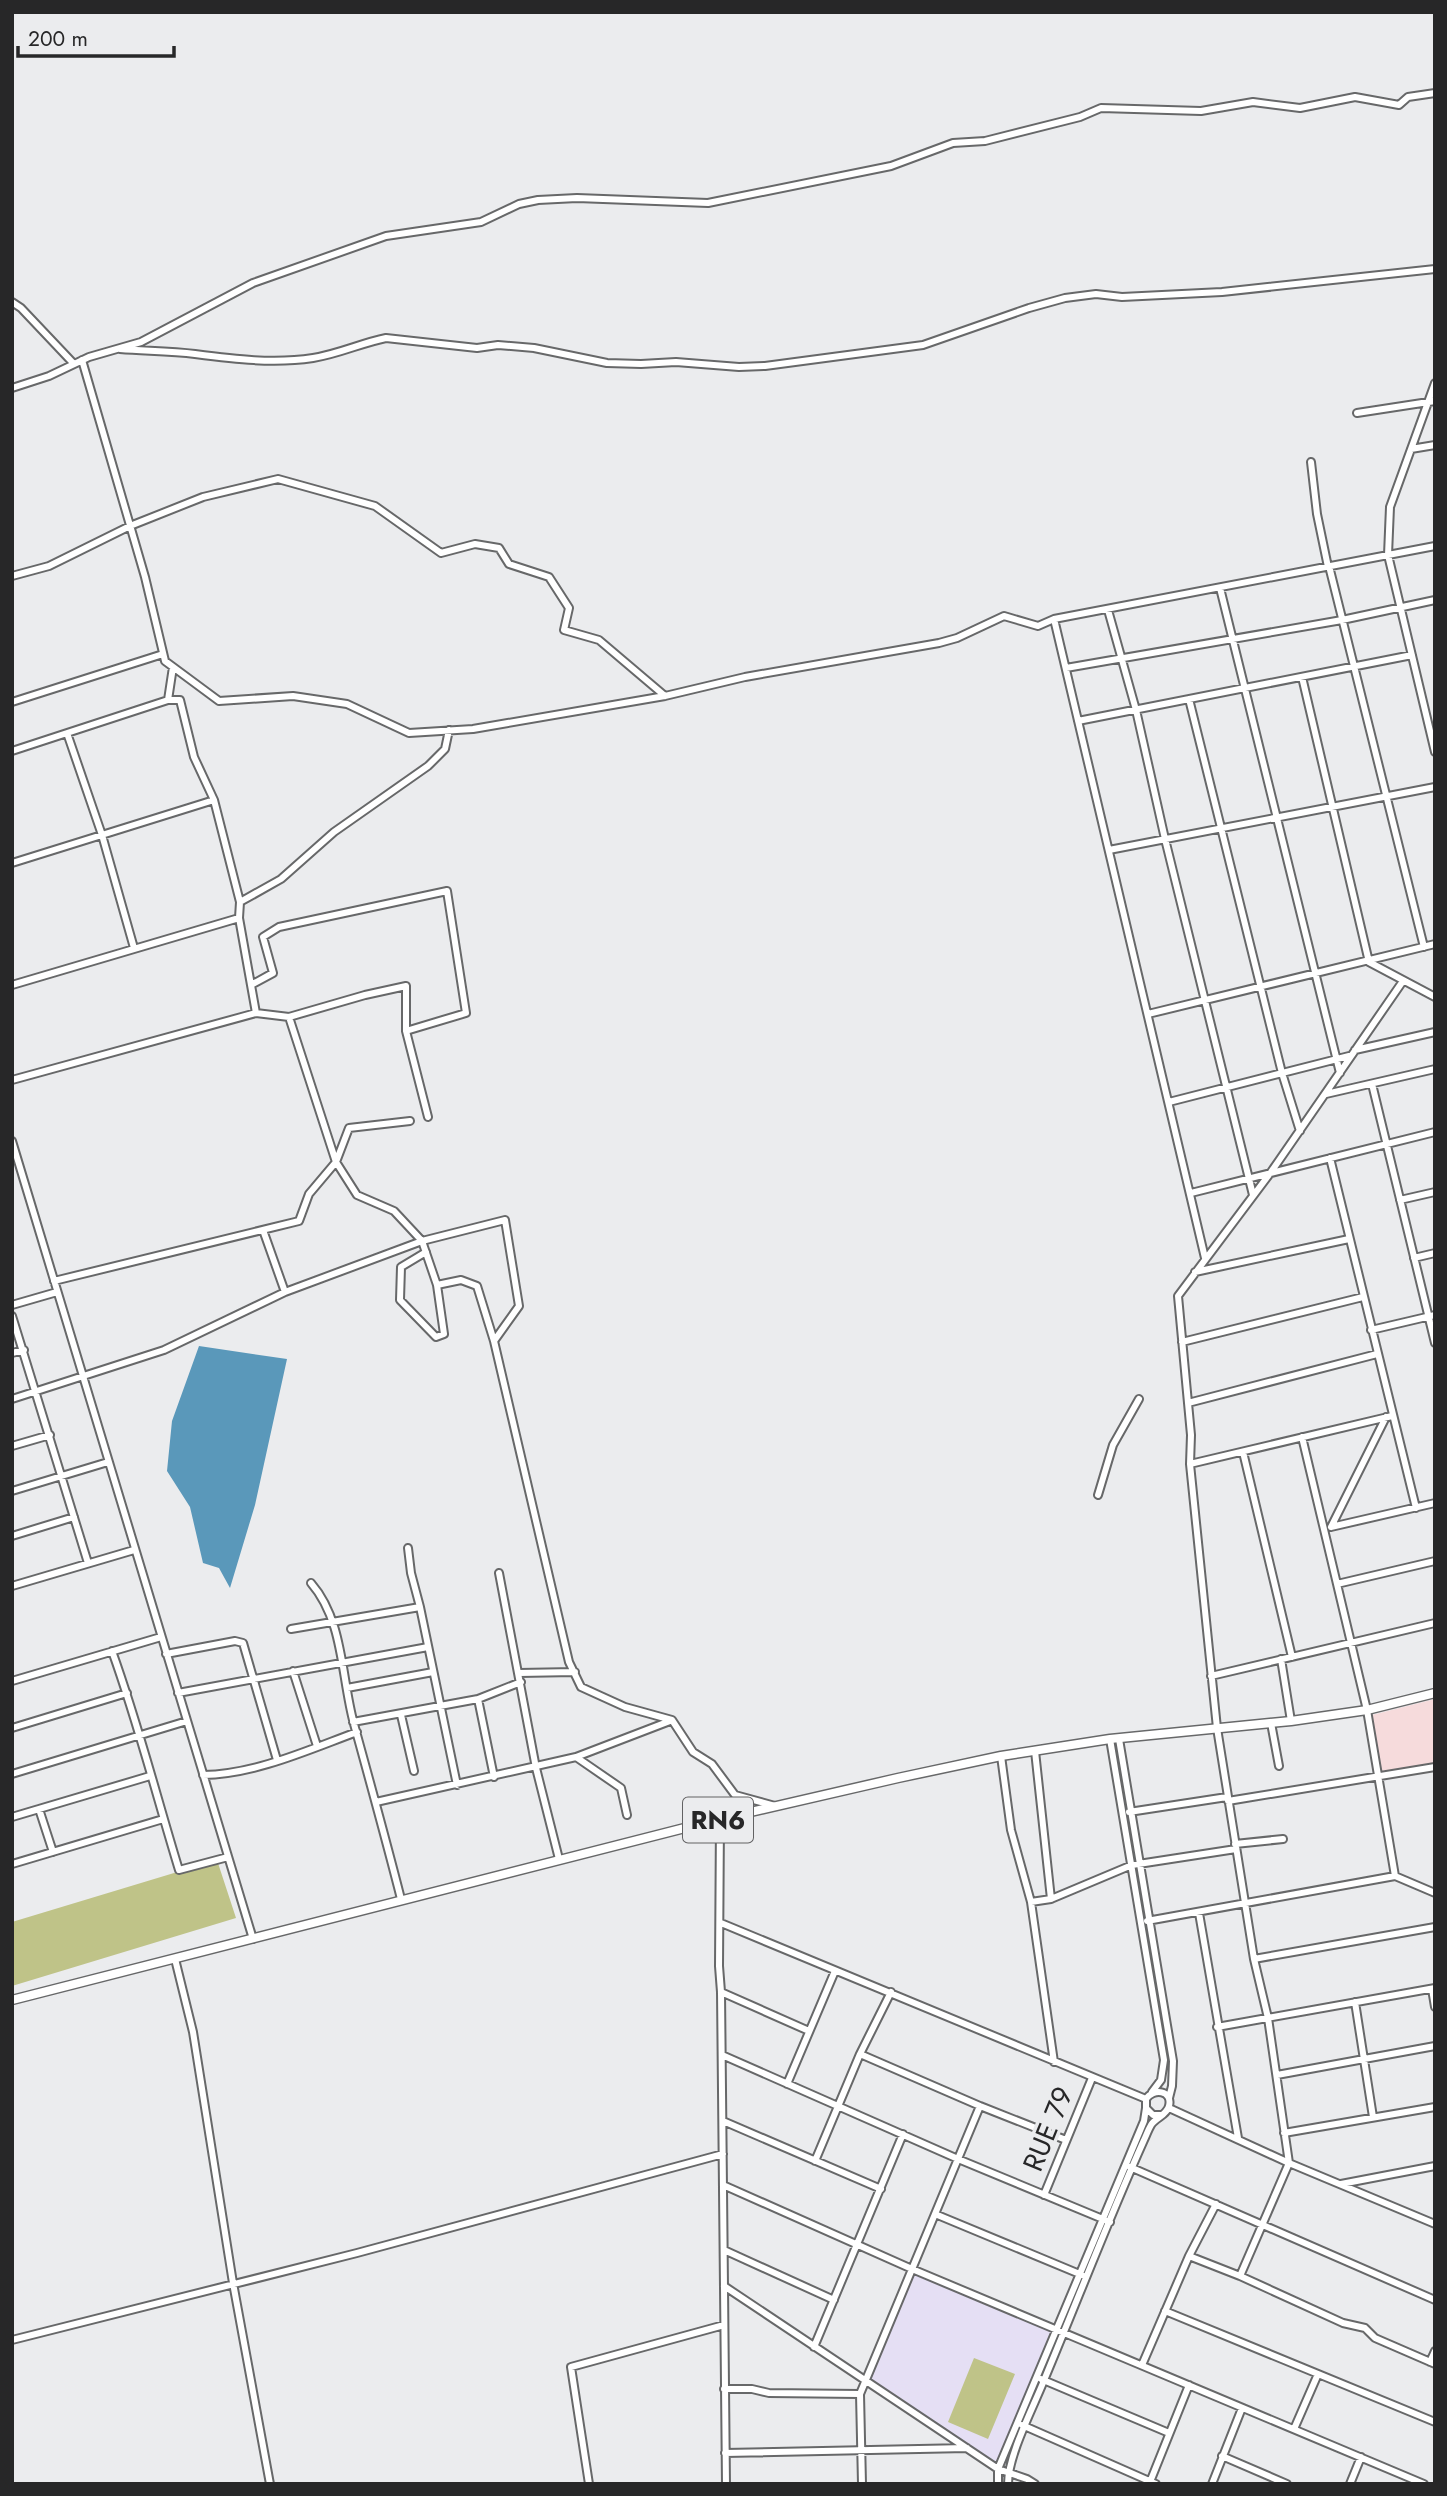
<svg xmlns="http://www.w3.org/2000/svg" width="1447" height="2496" font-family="Jost,sans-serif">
	<rect width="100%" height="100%" fill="#ebecee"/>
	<!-- commercial -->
	<path fill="#f6dbdc" d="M1435,1699V1766L1381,1776L1372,1715Z"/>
	<!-- education -->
	<path fill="#e5dff4" d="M914,2271L1052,2330L996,2466L867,2378Z"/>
	<!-- green -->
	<path fill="#bfc388" d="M217,1860L236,1918L12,1986V1922Z
		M974,2358L1015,2374L988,2439L948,2422Z"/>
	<!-- water -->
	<path fill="#5a98ba" d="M199,1346L287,1359L255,1505L230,1588L219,1568L203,1563L190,1507L167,1471L172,1421Z"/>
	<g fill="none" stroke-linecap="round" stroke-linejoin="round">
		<!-- minor casing -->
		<g stroke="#676869" stroke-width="10">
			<path id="minor" d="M12,302L21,308L74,364
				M120,349C145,351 170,351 195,354C234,359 274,364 313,358C339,354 361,343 386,338L477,348L498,345L534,348L607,363L641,364L676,362L739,367L765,366L923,345L1029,308L1065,298L1096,294L1122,297L1222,292L1435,269
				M82,360L145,577L165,661L219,701L293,696L347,704L409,733L473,729L665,696L745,677L939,643L957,638L1004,616L1038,626L1054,619L1435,546
				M1435,383L1390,507L1388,555L1435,752
				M12,388L49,376L89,357L141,342L253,283L386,236L481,222L519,204L538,200L577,198L708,203L891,166L953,143L985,141L1080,117L1101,108L1201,111L1253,102L1300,108L1355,97L1399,105L1408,97L1435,93
				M1357,413L1435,401
				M1411,449L1435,445
				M1311,462L1317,514L1328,567
				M1329,566L1424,947
				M12,576L49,566L130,526L203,497L278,479L375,506L441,553L475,544L499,548L509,564L549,577L569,608L564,630L599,640L665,696
				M1220,588L1340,1073
				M1108,610L1136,710L1165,839L1253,1195
				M1054,619L1205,1258
				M1066,668L1342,620L1435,600
				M1302,677L1369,962L1435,997
				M1189,699L1282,1073L1300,1131
				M168,700H180L194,757L214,800
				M12,702L163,654
				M1078,721L1412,655
				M67,733L102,835L134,948
				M12,751L168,700L173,667
				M1109,850L1435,787
				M12,863L214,800L240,902L239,918
				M240,902L281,879L334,832L428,766L445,749L449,730
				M12,985L239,918L256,1013L12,1080
				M251,985L273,973L263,937L279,927L447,891L466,1013L406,1031L428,1117
				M256,1013L289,1017L336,1162L357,1195L394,1211L422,1241L437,1285L461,1280L477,1286L494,1341
				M1148,1014L1435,944
				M289,1017L365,995L406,986V1031
				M1355,1050L1435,1032
				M1372,1084L1435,1343
				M1326,1094L1435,1069
				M1169,1102L1349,1056
				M12,1141L253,1939
				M1330,1158L1416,1508
				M1191,1193L1435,1132
				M1400,1200L1435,1192
				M263,1230L285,1292
				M426,1252L401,1267L400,1300L436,1337L444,1334L437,1285
				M1414,1258L1435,1253
				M1195,1272L1349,1239
				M54,1281L299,1221L309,1194L336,1162L349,1128L410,1121
				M12,1305L57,1292
				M12,1316L88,1563
				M1371,1330L1435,1315
				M1182,1342L1363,1297
				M12,1353L24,1350
				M12,1399L164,1350L285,1292L422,1241L505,1220L519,1306L494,1341L569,1662L581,1687L625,1707L672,1720L693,1752L712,1764L735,1795L775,1806
				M1188,1403L1377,1354
				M1302,1437L1367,1710L1395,1876
				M12,1446L50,1435
				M1243,1452L1292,1657
				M1190,1464L1392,1416
				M12,1491L108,1462
				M1098,1495L1113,1445L1139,1399
				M1331,1527L1386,1417
				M1331,1527L1435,1503
				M12,1536L74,1517
				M408,1548L411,1573L420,1607L457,1785
				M499,1573L536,1768L559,1859
				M311,1583C344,1621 341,1677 354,1724C370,1782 386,1840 401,1899
				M1337,1584L1435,1561
				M12,1586L134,1550
				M291,1629L420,1607
				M112,1651C138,1723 157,1798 179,1870L228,1857
				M166,1654L235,1641L243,1643L277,1760
				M1281,1659L1291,1721
				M293,1671L317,1746
				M519,1673L575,1672
				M1211,1676L1435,1623
				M12,1681L161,1637
				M347,1688L433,1672
				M178,1693L428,1647
				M478,1699L494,1777
				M401,1715L414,1771
				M353,1722L478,1699L521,1682
				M1271,1723L1279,1766
				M12,1728L127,1693
				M1110,1739L1164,2060L1161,2080L1152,2092
				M1119,1739L1173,2061L1172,2086L1169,2098
				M1035,1751L1051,1899
				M1001,1756L1011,1830L1031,1902L1054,2062
				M576,1757L670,1721
				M12,1774L187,1721
				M203,1775C256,1774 308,1750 357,1732
				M1228,1801L1435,1767
				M376,1802L576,1757L621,1788L627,1815
				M39,1809L53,1852
				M1129,1812L1227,1797
				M12,1817L150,1776
				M720,1819L719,1966L721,1992L726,2484
				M1235,1844L1283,1839
				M12,1864L163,1819
				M1031,1902L1051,1899L1132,1865L1236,1849
				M1199,1913L1238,2138
				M1147,1921L1395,1876L1435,1893
				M721,1923L1146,2099
				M175,1959L193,2032L233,2283L270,2484
				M1254,1959L1435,1927
				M1432,1989L1435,2007
				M721,1992L809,2031
				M1355,2002L1373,2117
				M1217,2027L1435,1988
				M860,2054L980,2106L1066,2140
				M722,2055L958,2159L1110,2222
				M1277,2075L1435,2046
				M787,2084L835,1971
				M1169,2108L1289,2163L1435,2224
				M723,2121L881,2189
				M1284,2133L1435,2107
				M815,2161L860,2054L891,1992
				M1130,2167L1435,2300
				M1341,2184L1435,2166
				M723,2185L912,2269L1424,2484
				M1044,2195L1092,2078
				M935,2214L1082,2275
				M724,2250L834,2300
				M1189,2256L1240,2276L1343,2323L1365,2328L1375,2338L1435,2364
				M1240,2276L1289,2163L1268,2018L1254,1959L1217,1728L1190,1464L1191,1435L1178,1296L1271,1172L1403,981
				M724,2286L998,2469L1027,2479L1035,2484
				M1165,2311L1435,2422
				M12,2340L357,2253L723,2154
				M814,2347L903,2134
				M1430,2362L1435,2351
				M1142,2365L1189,2256L1216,2204
				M1041,2379L1169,2433
				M724,2389H752L769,2393L860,2394
				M1022,2425L1156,2484
				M1294,2429L1318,2374
				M725,2453L967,2448
				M1222,2456L1287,2484
				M1150,2482L1189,2385
				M589,2484L571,2367L724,2325
				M862,2484L860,2394L980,2106
				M998,2484V2469L1144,2121L1146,2108
				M1008,2484C1008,2455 1034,2406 1045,2378C1078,2299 1109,2218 1144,2140C1146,2136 1148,2130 1151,2125C1155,2118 1167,2115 1169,2106C1173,2090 1153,2088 1146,2099V2108L1153,2115H1162
				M1212,2484L1242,2408
				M1350,2484L1361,2457"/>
		</g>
		<!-- major casing -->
		<g stroke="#676869" stroke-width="11">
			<path id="major" d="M12,2000L720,1819L898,1778L1001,1756L1110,1739L1291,1721L1367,1710L1435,1693"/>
		</g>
		<!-- minor -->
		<use href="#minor" stroke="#fff" stroke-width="6"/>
		<!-- major -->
		<use href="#major" stroke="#fff" stroke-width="8"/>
	</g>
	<g text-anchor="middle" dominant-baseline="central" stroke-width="7" stroke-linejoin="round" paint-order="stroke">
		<!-- shield labels -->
		<rect fill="#ebecee" stroke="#626263" stroke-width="2" x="683" y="1797.5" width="70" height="45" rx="5"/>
		<g font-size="26" font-weight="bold" fill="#272728">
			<text x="718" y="1820">RN6</text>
		</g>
		<!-- street labels -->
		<g font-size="28" fill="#272728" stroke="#ebecee">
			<text transform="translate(1048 2129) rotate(-68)">RUE 79</text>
		</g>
	</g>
	<!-- border -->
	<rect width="1447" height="2496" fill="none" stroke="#272728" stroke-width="28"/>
	<!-- scale -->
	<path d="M18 46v10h156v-10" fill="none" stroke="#272728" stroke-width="3.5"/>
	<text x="28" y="46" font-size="21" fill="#272728" stroke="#ebecee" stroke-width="5" paint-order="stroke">200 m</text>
</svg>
